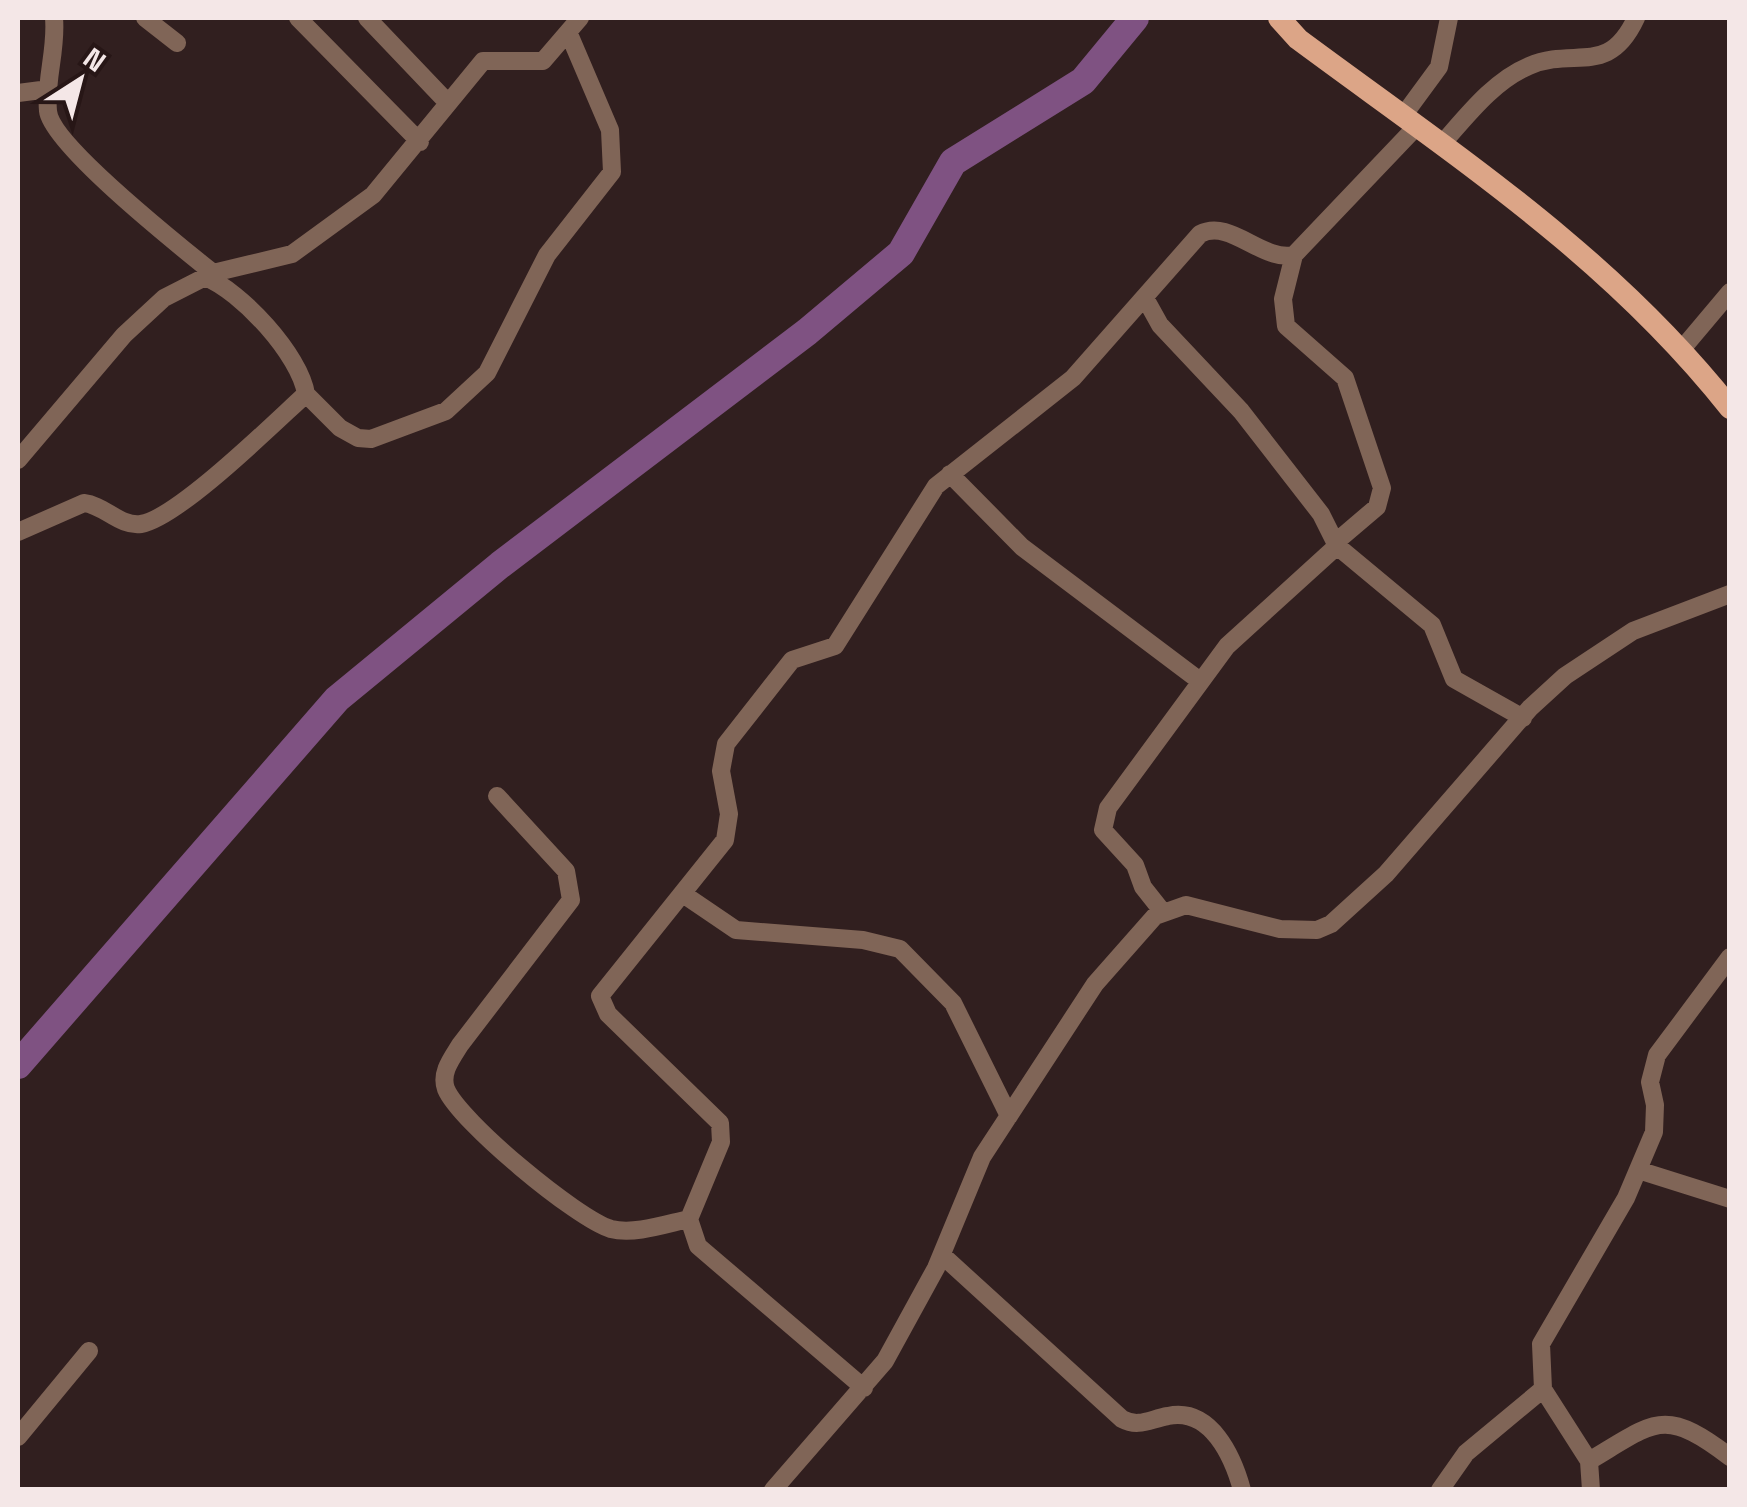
<svg xmlns="http://www.w3.org/2000/svg" width="1747" height="1507" font-family="'Space Grotesk',sans-serif">
	<rect width="100%" height="100%" fill="#311f1f"/>
	<g fill="none" stroke-linecap="round" stroke-linejoin="round">
		<!-- river -->
		<path stroke="#7f5282" stroke-width="28" d="M18,1065L337,699L500,565L807,332L901,253L953,162L1083,81L1135,18"/>
		<!-- minor -->
		<path stroke="#806557" stroke-width="18" d="M54,18C57,49 45,80 48,111C51,144 182,248 213,273
			M145,18L177,43
			M298,18L420,142
			M367,18L448,103
			M18,93L49,89
			M1403,116L1439,67L1449,18
			M1441,145C1466,117 1493,81 1529,66C1575,46 1608,78 1636,18
			M1294,255L1283,299L1286,326L1345,378L1382,488L1377,507L1337,541
			M1145,298L1160,325L1241,411L1321,514L1337,546L1227,646L1108,808L1103,830L1135,865L1143,887L1162,911
			M1682,349L1730,292
			M306,394L340,428L358,438L371,439L446,411L487,373L547,255L612,172L610,130L569,34
			M18,460L124,335L164,298L213,273L292,254L373,195L483,61H543L580,18
			M950,474L1022,547L1200,681
			M18,532L84,503C104,505 120,527 141,524C178,518 275,422 306,394C300,355 241,291 205,277
			M1337,546L1432,625L1454,679L1523,718
			M497,796L566,871L571,900L460,1045C452,1058 440,1073 446,1089C459,1121 577,1219 611,1229C634,1235 666,1224 689,1219
			M683,894L736,930L863,940L900,949L953,1003L1009,1116
			M1638,1170L1730,1199
			M942,1255L1122,1419C1139,1428 1150,1419 1168,1416C1211,1407 1233,1457 1242,1490
			M864,1388L698,1246L689,1219L721,1142L720,1123L608,1014L600,996L725,840L729,814L721,771L726,744L792,660L835,646L936,486L1073,378L1200,234C1230,218 1262,262 1294,255L1416,127
			M18,1437L89,1351
			M1589,1461C1655,1422 1663,1406 1730,1457
			M773,1490L885,1361L936,1268L982,1157L1095,984L1155,916L1186,905L1280,929L1317,930L1331,924L1386,874L1530,708L1565,676L1633,631L1730,594
			M1440,1490L1466,1453L1543,1389
			M1591,1490L1589,1461L1543,1389L1541,1344L1626,1198L1654,1132L1655,1105L1650,1082L1657,1055L1730,957"/>
		<!-- major -->
		<path stroke="#dca587" stroke-width="22" d="M1279,18L1298,39C1453,154 1609,255 1730,408"/>
	</g>
	<!-- border -->
	<rect width="1747" height="1507" fill="none" stroke="#f4e7e7" stroke-width="40"/>
	<!-- north arrow -->
	<g transform="translate(80 80) rotate(36)" stroke="#271616" stroke-width="8" paint-order="stroke">
	<path d="M0-8L18 38L0 25L-18 38Z" fill="#f4e7e7"/>
	<text y="-15" font-size="28" font-weight="bold" text-anchor="middle" fill="#f4e7e7">N</text>
	</g>
</svg>
